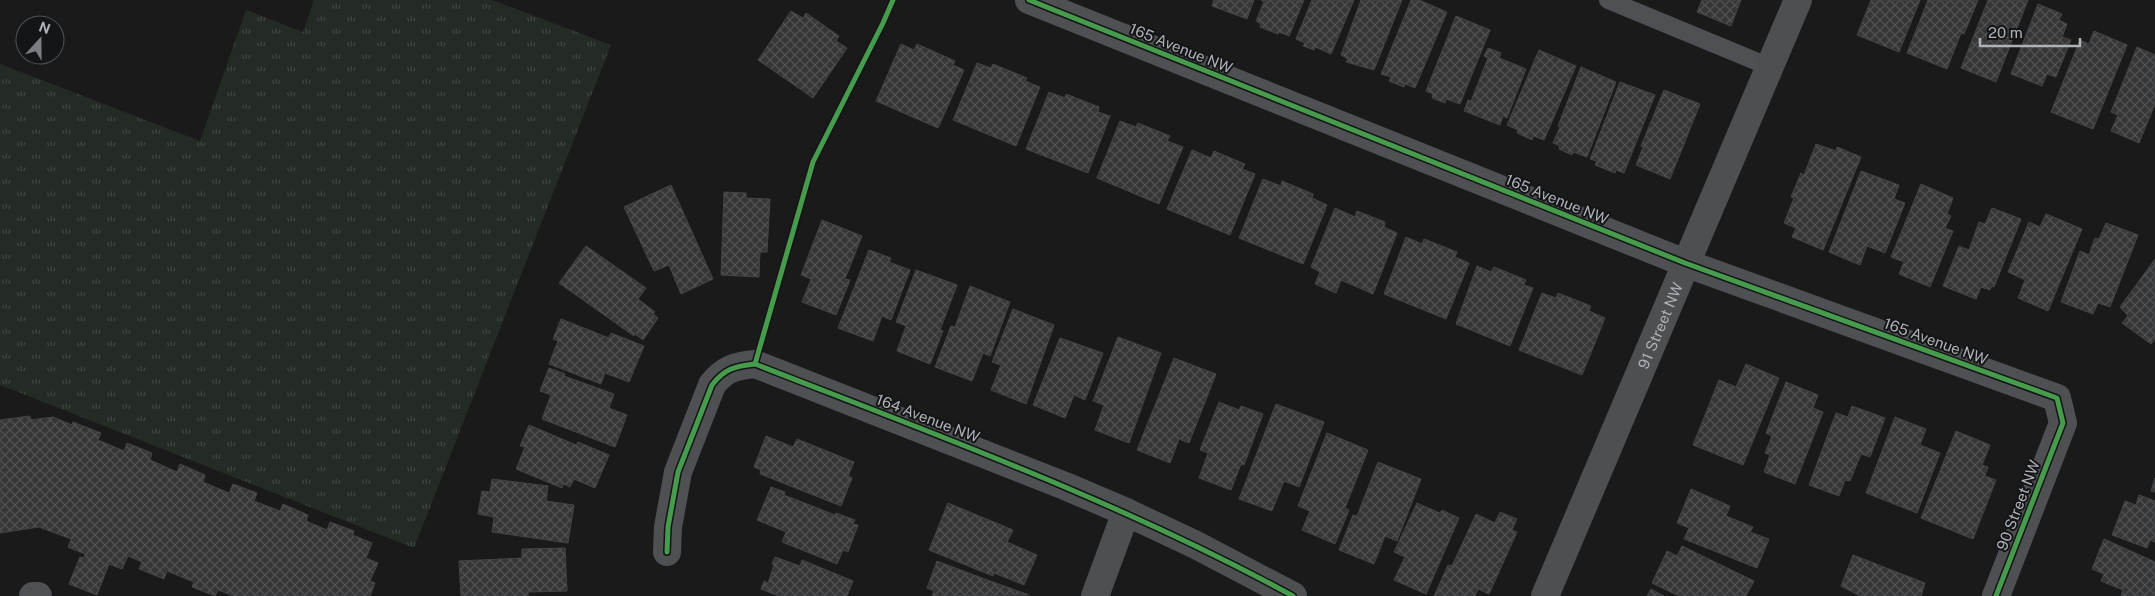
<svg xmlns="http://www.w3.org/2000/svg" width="2155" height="596" font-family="'Public Sans',sans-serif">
	<defs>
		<pattern id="grass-tufts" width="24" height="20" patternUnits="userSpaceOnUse" patternTransform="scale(1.25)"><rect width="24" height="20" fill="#242a24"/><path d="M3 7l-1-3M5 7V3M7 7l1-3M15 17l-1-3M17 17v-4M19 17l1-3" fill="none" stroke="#414642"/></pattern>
		<pattern id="building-cross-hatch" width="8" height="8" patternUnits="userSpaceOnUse" patternTransform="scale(1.25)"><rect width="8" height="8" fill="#363637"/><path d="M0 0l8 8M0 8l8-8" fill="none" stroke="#505152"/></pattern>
	</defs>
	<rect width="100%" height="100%" fill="#1a1a1a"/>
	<!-- grass -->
	<path fill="url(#grass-tufts)" d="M314,0H492L611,45L414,548L0,385V64L200,141L246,10L303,32Z"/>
	<!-- building -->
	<path fill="url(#building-cross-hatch)" stroke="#434446" d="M1214,0H1254L1247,19L1212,6Z
		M1261,0H1304L1289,36L1279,32L1278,34L1260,27L1261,24L1256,21L1264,2Z
		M1312,0H1354L1331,54L1315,47L1314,50L1303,46L1305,43L1296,39Z
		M1361,0H1402L1374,70L1346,62L1348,59L1341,55Z
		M1411,0H1419L1447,12L1415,88L1405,84L1404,87L1389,81L1391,77L1381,74Z
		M1702,0H1741L1731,26L1697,12Z
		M1871,0H1920L1899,52L1857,35Z
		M1928,0H1978L1964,34L1961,33L1947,69L1907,53Z
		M1988,0H2028L1996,82L1961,68Z
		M2038,4L2062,14L2059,20L2067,24L2062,37L2071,40L2056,77L2047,74L2042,86L2011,74Z
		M791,11L803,18L806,13L839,36L836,41L847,48L813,98L758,60Z
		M1456,16L1490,30L1460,104L1446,99L1445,103L1432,98L1433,94L1426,91Z
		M2094,31L2127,45L2093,129L2051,112L2080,40L2089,44Z
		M901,44L914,50L917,44L955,61L953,65L964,70L938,128L876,101Z
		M2137,47L2155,55V104L2139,143L2111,131L2118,115L2111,112Z
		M1488,48L1501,53L1499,58L1526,69L1507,118L1503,116L1500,125L1464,111L1468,100L1471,101L1488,58L1484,56Z
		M1539,50L1576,66L1544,140L1533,136L1532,140L1517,133L1518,130L1507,125Z
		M977,63L991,68L993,64L1027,78L1025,81L1040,87L1016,146L953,120Z
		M1581,67L1616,82L1587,157L1573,152L1572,155L1559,149L1560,146L1553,143L1560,127L1558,126Z
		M1620,82L1655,95L1624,173L1616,170L1615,173L1595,165L1597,161L1590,159Z
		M1664,90L1700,104L1670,179L1636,165L1643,147L1641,146Z
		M1049,92L1065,98L1066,94L1099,107L1098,112L1110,116L1088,173L1026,149Z
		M1120,121L1136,127L1138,123L1170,136L1167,141L1183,147L1159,204L1097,178Z
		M1816,144L1836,151L1837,147L1861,157L1823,250L1792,237L1796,228L1784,223L1794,198L1791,197L1801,173L1804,175Z
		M1192,150L1211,158L1214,151L1245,164L1242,169L1255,174L1230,235L1167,209Z
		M1861,171L1899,185L1894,199L1905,203L1885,253L1867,246L1860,265L1829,252Z
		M1263,179L1281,186L1282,181L1313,194L1312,198L1327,205L1303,264L1239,238Z
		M1921,184L1953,198L1947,214L1951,216L1945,228L1953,231L1930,287L1899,274L1904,262L1891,257Z
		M671,185L713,279L681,294L669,265L654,271L624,207Z
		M724,192L746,193V198L770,199L767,252H760L759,277L721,275Z
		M1335,208L1355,217L1357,211L1385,222L1384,227L1397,233L1373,294L1341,280L1336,293L1315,284L1320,272L1311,267Z
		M1992,208L2021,219L1994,287L1992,286L1990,290L1981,287L1976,299L1943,286L1959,246L1969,250L1979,222L1985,224Z
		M2046,214L2082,229L2048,311L2018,298L2025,280L2008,272L2029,222L2040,227Z
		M822,220L862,236L845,279L850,280L836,315L802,302L811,279L801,275Z
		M2106,223L2138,235L2110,307L2098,303L2093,314L2061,302L2080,251L2089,255L2095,238L2099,239Z
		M1406,237L1422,244L1424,239L1457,252L1455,257L1469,263L1446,319L1384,294Z
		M586,246L646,288L638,299L655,312L653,314L658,318L643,340L635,334L634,336L559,283Z
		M869,250L891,258L889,262L910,270L891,320L882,316L873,341L838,328Z
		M2155,259V339L2151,344L2122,323L2128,316L2120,307Z
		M1477,266L1491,272L1494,267L1526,280L1524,285L1533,288L1510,346L1456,324Z
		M916,270L957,285L940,330L943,331L930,364L897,351L906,326L896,322Z
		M970,286L1010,302L990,356L983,353L972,381L935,367L951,326L955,327Z
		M1542,293L1556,298L1558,293L1591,306L1589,311L1605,318L1582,375L1519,350Z
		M1013,309L1054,325L1026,404L991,390L1001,365L992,362Z
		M561,319L609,338L611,333L644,346L629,382L605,373L601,384L549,364L558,341L553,339Z
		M1118,337L1161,353L1129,443L1095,430L1104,405L1093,401Z
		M1060,338L1103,353L1085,400L1074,395L1065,418L1033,405Z
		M1174,358L1216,374L1189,443L1179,439L1170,463L1137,450Z
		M1746,364L1779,378L1743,465L1693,445L1719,380L1736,387Z
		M549,368L565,374L564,376L614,394L609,408L627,415L615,447L542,419L551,395L540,391Z
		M1786,382L1818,395L1813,408L1823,412L1795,484L1764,472L1770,455L1765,453L1772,436L1766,433Z
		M1219,402L1239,410L1241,406L1263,414L1244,465L1241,464L1231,490L1199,478L1208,453L1200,450Z
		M1276,404L1324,422L1299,487L1284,481L1272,511L1239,499Z
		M1852,406L1885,418L1870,457L1861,454L1850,481L1845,480L1839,496L1809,485L1836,413L1848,417Z
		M30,416L31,420L53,417L72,425L73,422L101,433L98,440L124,451L127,443L152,453L150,460L177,472L180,464L205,475L203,482L229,493L233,484L257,493L254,501L280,511L283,504L308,515L306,521L327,530L330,522L354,531L353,535L372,543L366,558L378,563L370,581L375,583L370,596H234L218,590L215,596L192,587L194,582L167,571L164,579L139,569L142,562L128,556L122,569L109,564L97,595L69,584L80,557L84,558L85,554L68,547L71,539L39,527L0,533V420Z
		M1895,417L1926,429L1920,445L1940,453L1917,513L1866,493Z
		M529,425L576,445L578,442L609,455L595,488L574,479L570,487L563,484L562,488L516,469L525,447L520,446Z
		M1956,431L1990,445L1982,465L1988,467L1985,476L1996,480L1973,539L1921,518Z
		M1327,433L1368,450L1345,508L1349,510L1335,544L1302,530L1310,511L1298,506Z
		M766,436L793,447L797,439L854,462L848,476L852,478L841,506L760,474L761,470L754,467Z
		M1378,462L1421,479L1397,541L1385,536L1374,564L1339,550L1353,515L1357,516Z
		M2155,478V492L2151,491Z
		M492,479L548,486L546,501L574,505L568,543L492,532L494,517L478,514L482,491L490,492Z
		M771,487L785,492L784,495L835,515L836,513L855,520L853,524L858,525L848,552L843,550L837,564L782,542L786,532L757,520Z
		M1691,489L1730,506L1726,516L1753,527L1750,532L1769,539L1757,568L1684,539L1689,528L1677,523Z
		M2139,495L2155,501V542L2150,540L2147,548L2112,535L2125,501L2136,505Z
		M948,503L1013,530L1007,542L1037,555L1024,585L994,573L993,576L929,550Z
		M1417,503L1440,513L1442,510L1459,518L1426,594L1394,580L1405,557L1394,552Z
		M1500,512L1517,519L1512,530L1517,532L1489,594L1478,589L1475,596H1434L1448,565L1452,566L1476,514L1495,523Z
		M2104,539L2155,562V596H2121L2123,590L2101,581L2104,574L2092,569Z
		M1682,546L1754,581L1746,596H1679L1652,583L1667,551L1677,556Z
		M565,548L567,591L528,592V596H461L459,561L522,558V549Z
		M1853,555L1925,583L1921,596H1860L1841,586Z
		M775,557L800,566L802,560L853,581L847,596H779L761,589L764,581L768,583L774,565L772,564Z
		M937,561L982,578L1029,595L932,596L934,591L927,588Z
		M1651,589L1664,596H1647Z"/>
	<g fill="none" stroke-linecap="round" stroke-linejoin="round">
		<!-- lane -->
		<path stroke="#4f5053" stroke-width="18" d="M1608,0L1770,67"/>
		<!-- street -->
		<path stroke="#4f5053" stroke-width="28" d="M1029,0L1685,263L2057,398L2063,423L1996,596
			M667,552L668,527L678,472L712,385C724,369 735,366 755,364L1065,486L1126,512
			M33,596H38"/>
		<!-- secondary -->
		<g stroke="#4e4f50" stroke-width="28">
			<path d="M1095,596L1126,512L1196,545L1293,596"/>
			<path id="s1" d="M1545,596L1798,0"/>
		</g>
		<!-- cycleway casing -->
		<g stroke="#141516" stroke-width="8">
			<path id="cycleway" d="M1029,0L1685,263L2057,398L2063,423L1996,596
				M755,364L813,162L883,23L893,0
				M667,552L668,527L678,472L712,385C724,369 735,366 755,364C937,435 1121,502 1293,596"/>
		</g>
		<!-- cycleway -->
		<use href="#cycleway" stroke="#469c4c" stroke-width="5"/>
	</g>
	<g text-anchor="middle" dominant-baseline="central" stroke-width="4" stroke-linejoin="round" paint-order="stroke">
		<!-- street labels -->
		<g font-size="15" fill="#adb2b9" stroke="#141516">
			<text transform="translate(1181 48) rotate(22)">165 Avenue NW</text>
			<text transform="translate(1557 199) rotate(22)">165 Avenue NW</text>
			<text stroke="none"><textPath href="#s1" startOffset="294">91 Street NW</textPath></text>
			<text transform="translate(1936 341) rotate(20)">165 Avenue NW</text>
			<text transform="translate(928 418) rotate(21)">164 Avenue NW</text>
			<text transform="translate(2018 505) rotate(-69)">90 Street NW</text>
		</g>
	</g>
	<!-- north arrow -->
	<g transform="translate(40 40) rotate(21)"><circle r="24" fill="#141516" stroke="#515457"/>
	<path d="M0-4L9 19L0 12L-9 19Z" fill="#7a7d81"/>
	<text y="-8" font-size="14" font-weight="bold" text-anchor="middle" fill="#adb2b9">N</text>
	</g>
	<!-- scale -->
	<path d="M1980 38v8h100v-8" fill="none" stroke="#adb2b9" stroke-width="2.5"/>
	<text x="1988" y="38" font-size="15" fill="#adb2b9" stroke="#141516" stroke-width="4" paint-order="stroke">20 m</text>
</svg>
